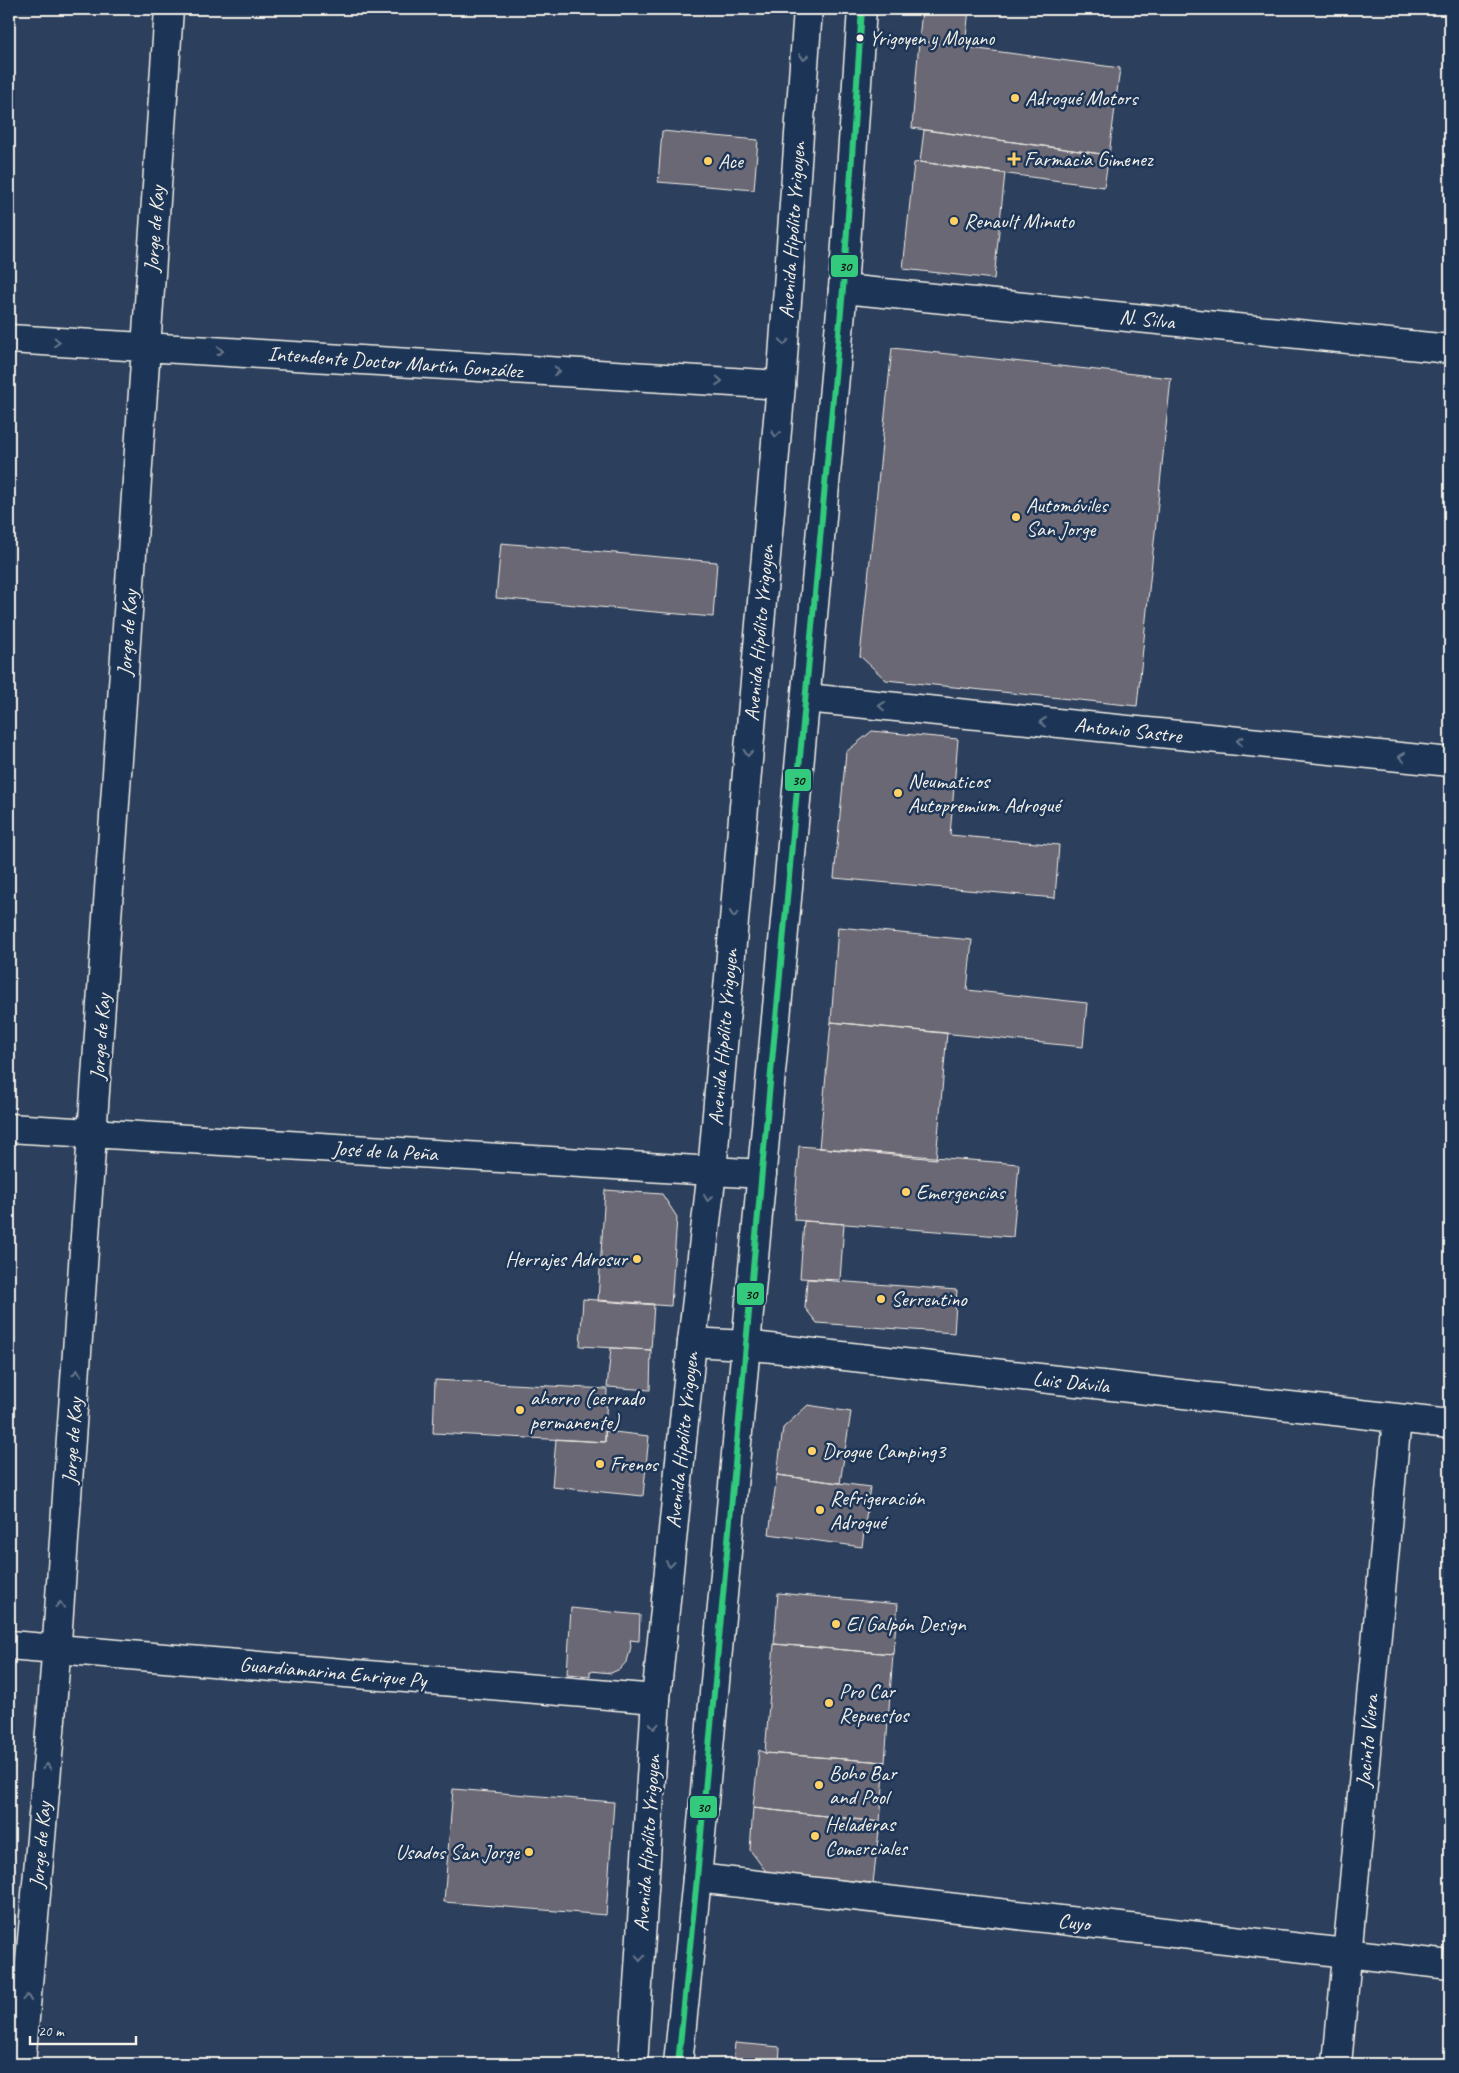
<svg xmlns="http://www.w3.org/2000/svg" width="1459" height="2073" font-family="Caveat,sans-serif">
	<rect width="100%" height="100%" fill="#2c3f5d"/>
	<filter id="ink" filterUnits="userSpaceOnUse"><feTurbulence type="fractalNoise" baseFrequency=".02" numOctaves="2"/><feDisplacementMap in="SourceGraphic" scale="10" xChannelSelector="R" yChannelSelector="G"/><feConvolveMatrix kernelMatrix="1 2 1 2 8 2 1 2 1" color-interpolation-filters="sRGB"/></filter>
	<g filter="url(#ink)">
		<!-- building -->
		<path fill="#6a6775" stroke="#f4f1e8" d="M922,9H969L965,47L919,41Z
			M919,41L1120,68L1109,155L912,128Z
			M924,130L1109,155L1104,187L920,162Z
			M662,131L758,140L754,190L658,182Z
			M920,162L1005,173L994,279L903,269L914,163Z
			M892,348L1171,378L1137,706L886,680L860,656Z
			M501,543L717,562L713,617L496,598Z
			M872,731L958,739L950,835L1059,845L1055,898L834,878L846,752Z
			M838,927L972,940L967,990L1087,1003L1083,1047L831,1022Z
			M831,1022L947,1033L936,1159L819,1148Z
			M799,1146L1019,1164L1013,1237L794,1220Z
			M605,1190L662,1194L677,1217L671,1306L598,1301Z
			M804,1221L844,1224L840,1280L800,1278Z
			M807,1279L957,1290L954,1333L817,1323L805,1308Z
			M583,1299L654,1304L651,1350L580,1346Z
			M611,1348L651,1350L650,1390L607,1387Z
			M435,1380L607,1389L605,1442L433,1433Z
			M808,1405L851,1412L840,1483L777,1475L783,1428Z
			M605,1431L649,1436L643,1496L552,1487L556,1439L605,1442Z
			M777,1475L870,1487L862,1547L769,1534Z
			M778,1593L898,1604L893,1654L774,1644Z
			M571,1608L640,1615L639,1641L630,1640L631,1646L629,1655L627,1661L620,1669L611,1673L590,1671V1676L567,1674Z
			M774,1644L893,1654L885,1762L765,1753Z
			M759,1750L765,1753L885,1762L880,1822L753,1808Z
			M453,1789L614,1802L606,1915L444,1902Z
			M753,1808L880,1822L873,1883L767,1873L750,1850Z
			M735,2043L780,2047L779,2064H733Z"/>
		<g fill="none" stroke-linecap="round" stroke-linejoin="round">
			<!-- minor casing -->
			<g stroke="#f4f1e8" stroke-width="31">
				<path id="minor" d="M843,289L1450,349
					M9,339L781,385
					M806,698L1450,762
					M9,1128L762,1174
					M692,1342L745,1345L1450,1424
					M9,1645L656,1699
					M697,1878L1450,1965
					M21,2064C33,1923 47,1782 57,1641C98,1097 130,553 169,9
					M1337,2064L1397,1418"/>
			</g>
			<!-- primary casing -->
			<g stroke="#f4f1e8" stroke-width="31">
				<path id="primary" d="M633,2064L656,1699L692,1342L712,1171L781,385L808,9
					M678,2064L697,1878L843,289L862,9"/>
			</g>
			<!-- minor -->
			<use href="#minor" stroke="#1d3557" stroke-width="28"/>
			<!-- primary -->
			<use href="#primary" stroke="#1d3557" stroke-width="28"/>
			<!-- bus-1 casing -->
			<g stroke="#1d3557" stroke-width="10">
				<path id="bus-1" d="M678,2064L697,1878L843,289L862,9"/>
			</g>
			<!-- bus-1 -->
			<use href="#bus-1" stroke="#33ca7d" stroke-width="6"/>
		</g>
		<!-- one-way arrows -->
		<defs><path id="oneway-chevron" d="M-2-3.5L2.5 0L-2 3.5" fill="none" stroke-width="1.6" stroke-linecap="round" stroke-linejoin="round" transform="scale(1.25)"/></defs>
		<g stroke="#68778a">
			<use href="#oneway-chevron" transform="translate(804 57) rotate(94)"/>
			<use href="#oneway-chevron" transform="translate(57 342) rotate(3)"/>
			<use href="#oneway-chevron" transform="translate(784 342) rotate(94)"/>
			<use href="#oneway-chevron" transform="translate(220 351) rotate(4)"/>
			<use href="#oneway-chevron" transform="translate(557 371) rotate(4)"/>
			<use href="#oneway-chevron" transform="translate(719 381) rotate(4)"/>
			<use href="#oneway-chevron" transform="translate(776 434) rotate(95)"/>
			<use href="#oneway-chevron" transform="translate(882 706) rotate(-174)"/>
			<use href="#oneway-chevron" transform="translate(1043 722) rotate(-174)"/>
			<use href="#oneway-chevron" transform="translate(1240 741) rotate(-174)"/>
			<use href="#oneway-chevron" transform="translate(748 753) rotate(95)"/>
			<use href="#oneway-chevron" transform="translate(1402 757) rotate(-174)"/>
			<use href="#oneway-chevron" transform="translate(734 914) rotate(95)"/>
			<use href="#oneway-chevron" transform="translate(708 1198) rotate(97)"/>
			<use href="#oneway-chevron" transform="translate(77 1373) rotate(-86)"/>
			<use href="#oneway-chevron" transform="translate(670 1564) rotate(96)"/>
			<use href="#oneway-chevron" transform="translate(60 1605) rotate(-86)"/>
			<use href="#oneway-chevron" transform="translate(654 1726) rotate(94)"/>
			<use href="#oneway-chevron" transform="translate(47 1767) rotate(-85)"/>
			<use href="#oneway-chevron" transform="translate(640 1958) rotate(94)"/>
			<use href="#oneway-chevron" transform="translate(27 1998) rotate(-85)"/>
		</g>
	</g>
	<!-- markers -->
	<circle fill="#f4f1e8" stroke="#1d3557" stroke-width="2" cx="860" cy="38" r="4.5"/>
	<g fill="#ffd166" stroke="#1d3557" stroke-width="2">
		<circle cx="1015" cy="98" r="5"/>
		<path d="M1011.5 151.5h5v5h5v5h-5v5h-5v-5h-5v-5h5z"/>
		<circle cx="708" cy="161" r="5"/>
		<circle cx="954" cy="221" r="5"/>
		<circle cx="1016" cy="517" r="5"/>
		<circle cx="898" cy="793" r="5"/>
		<circle cx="906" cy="1192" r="5"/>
		<circle cx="637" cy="1259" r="5"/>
		<circle cx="881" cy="1299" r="5"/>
		<circle cx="520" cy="1410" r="5"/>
		<circle cx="812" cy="1451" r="5"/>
		<circle cx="600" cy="1464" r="5"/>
		<circle cx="820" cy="1510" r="5"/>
		<circle cx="836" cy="1624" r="5"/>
		<circle cx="829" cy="1703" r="5"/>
		<circle cx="819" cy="1785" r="5"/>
		<circle cx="815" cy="1836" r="5"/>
		<circle cx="529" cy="1852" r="5"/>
	</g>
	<g text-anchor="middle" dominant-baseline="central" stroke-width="5" stroke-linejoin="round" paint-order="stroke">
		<!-- bus labels -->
		<g font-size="20" fill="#f4f1e8" stroke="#1d3557" text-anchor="start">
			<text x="869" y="38">Yrigoyen y Moyano</text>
		</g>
		<!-- poi labels -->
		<g font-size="21" fill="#f4f1e8" stroke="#1d3557" text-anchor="start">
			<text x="1025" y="98">Adrogué Motors</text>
			<text x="1024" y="159">Farmacia Gimenez</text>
			<text x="718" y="161">Ace</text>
			<text x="964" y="221">Renault Minuto</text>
			<text x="1026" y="505">Automóviles<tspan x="1026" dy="24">San Jorge</tspan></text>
			<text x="908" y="781">Neumaticos<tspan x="908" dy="24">Autopremium Adrogué</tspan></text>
			<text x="916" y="1192">Emergencias</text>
			<text x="627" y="1259" text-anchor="end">Herrajes Adrosur</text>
			<text x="891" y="1299">Serrentino</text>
			<text x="530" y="1398">ahorro (cerrado<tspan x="530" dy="24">permanente)</tspan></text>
			<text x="822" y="1451">Drogue Camping3</text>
			<text x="610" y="1464">Frenos</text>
			<text x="830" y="1498">Refrigeración<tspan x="830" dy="24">Adrogué</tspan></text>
			<text x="846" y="1624">El Galpón Design</text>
			<text x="839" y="1691">Pro Car<tspan x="839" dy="24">Repuestos</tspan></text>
			<text x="829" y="1773">Boho Bar<tspan x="829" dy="24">and Pool</tspan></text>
			<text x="825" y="1824">Heladeras<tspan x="825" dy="24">Comerciales</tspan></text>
			<text x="519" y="1852" text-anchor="end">Usados San Jorge</text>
		</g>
		<!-- street labels -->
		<g font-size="21" fill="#f4f1e8" stroke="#1d3557">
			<text transform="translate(154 229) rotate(-86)">Jorge de Kay</text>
			<text transform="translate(792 230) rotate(-86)">Avenida Hipólito Yrigoyen</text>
			<text transform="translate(1147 319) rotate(6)">N. Silva</text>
			<text transform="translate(395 362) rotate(4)">Intendente Doctor Martín González</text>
			<text transform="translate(127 633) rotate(-86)">Jorge de Kay</text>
			<text transform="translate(759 633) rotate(-85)">Avenida Hipólito Yrigoyen</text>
			<text transform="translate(1128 730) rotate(6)">Antonio Sastre</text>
			<text transform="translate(100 1037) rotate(-86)">Jorge de Kay</text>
			<text transform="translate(723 1037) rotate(-85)">Avenida Hipólito Yrigoyen</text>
			<text transform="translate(385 1151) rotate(3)">José de la Peña</text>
			<text transform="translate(1071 1382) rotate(6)">Luis Dávila</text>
			<text transform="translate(682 1440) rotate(-84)">Avenida Hipólito Yrigoyen</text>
			<text transform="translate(72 1441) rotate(-86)">Jorge de Kay</text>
			<text transform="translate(333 1672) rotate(5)">Guardiamarina Enrique Py</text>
			<text transform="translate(1367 1741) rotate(-85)">Jacinto Viera</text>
			<text transform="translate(647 1843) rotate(-86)">Avenida Hipólito Yrigoyen</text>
			<text transform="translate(40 1845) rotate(-85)">Jorge de Kay</text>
			<text transform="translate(1074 1922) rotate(7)">Cuyo</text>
		</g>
	</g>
	<g stroke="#1d3557" stroke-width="2">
		<rect x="830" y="254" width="29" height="24" rx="5" fill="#33ca7d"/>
		<rect x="784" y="768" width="28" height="24" rx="5" fill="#33ca7d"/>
		<rect x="736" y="1282" width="29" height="24" rx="5" fill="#33ca7d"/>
		<rect x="689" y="1795" width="29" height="24" rx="5" fill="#33ca7d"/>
	</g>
	<g font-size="14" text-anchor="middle" font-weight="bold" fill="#111">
		<text x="845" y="271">30</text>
		<text x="798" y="785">30</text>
		<text x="751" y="1299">30</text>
		<text x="703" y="1812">30</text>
	</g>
	<!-- margin -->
	<rect width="1459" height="2073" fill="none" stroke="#1d3557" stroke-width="30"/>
	<rect x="15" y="15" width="1429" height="2043" fill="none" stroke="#f4f1e8" stroke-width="2" filter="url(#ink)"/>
	<!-- scale -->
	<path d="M30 2036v8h106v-8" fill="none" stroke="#f4f1e8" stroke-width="2.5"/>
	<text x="38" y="2036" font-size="15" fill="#f4f1e8" stroke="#1d3557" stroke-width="4" paint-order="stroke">20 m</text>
</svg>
